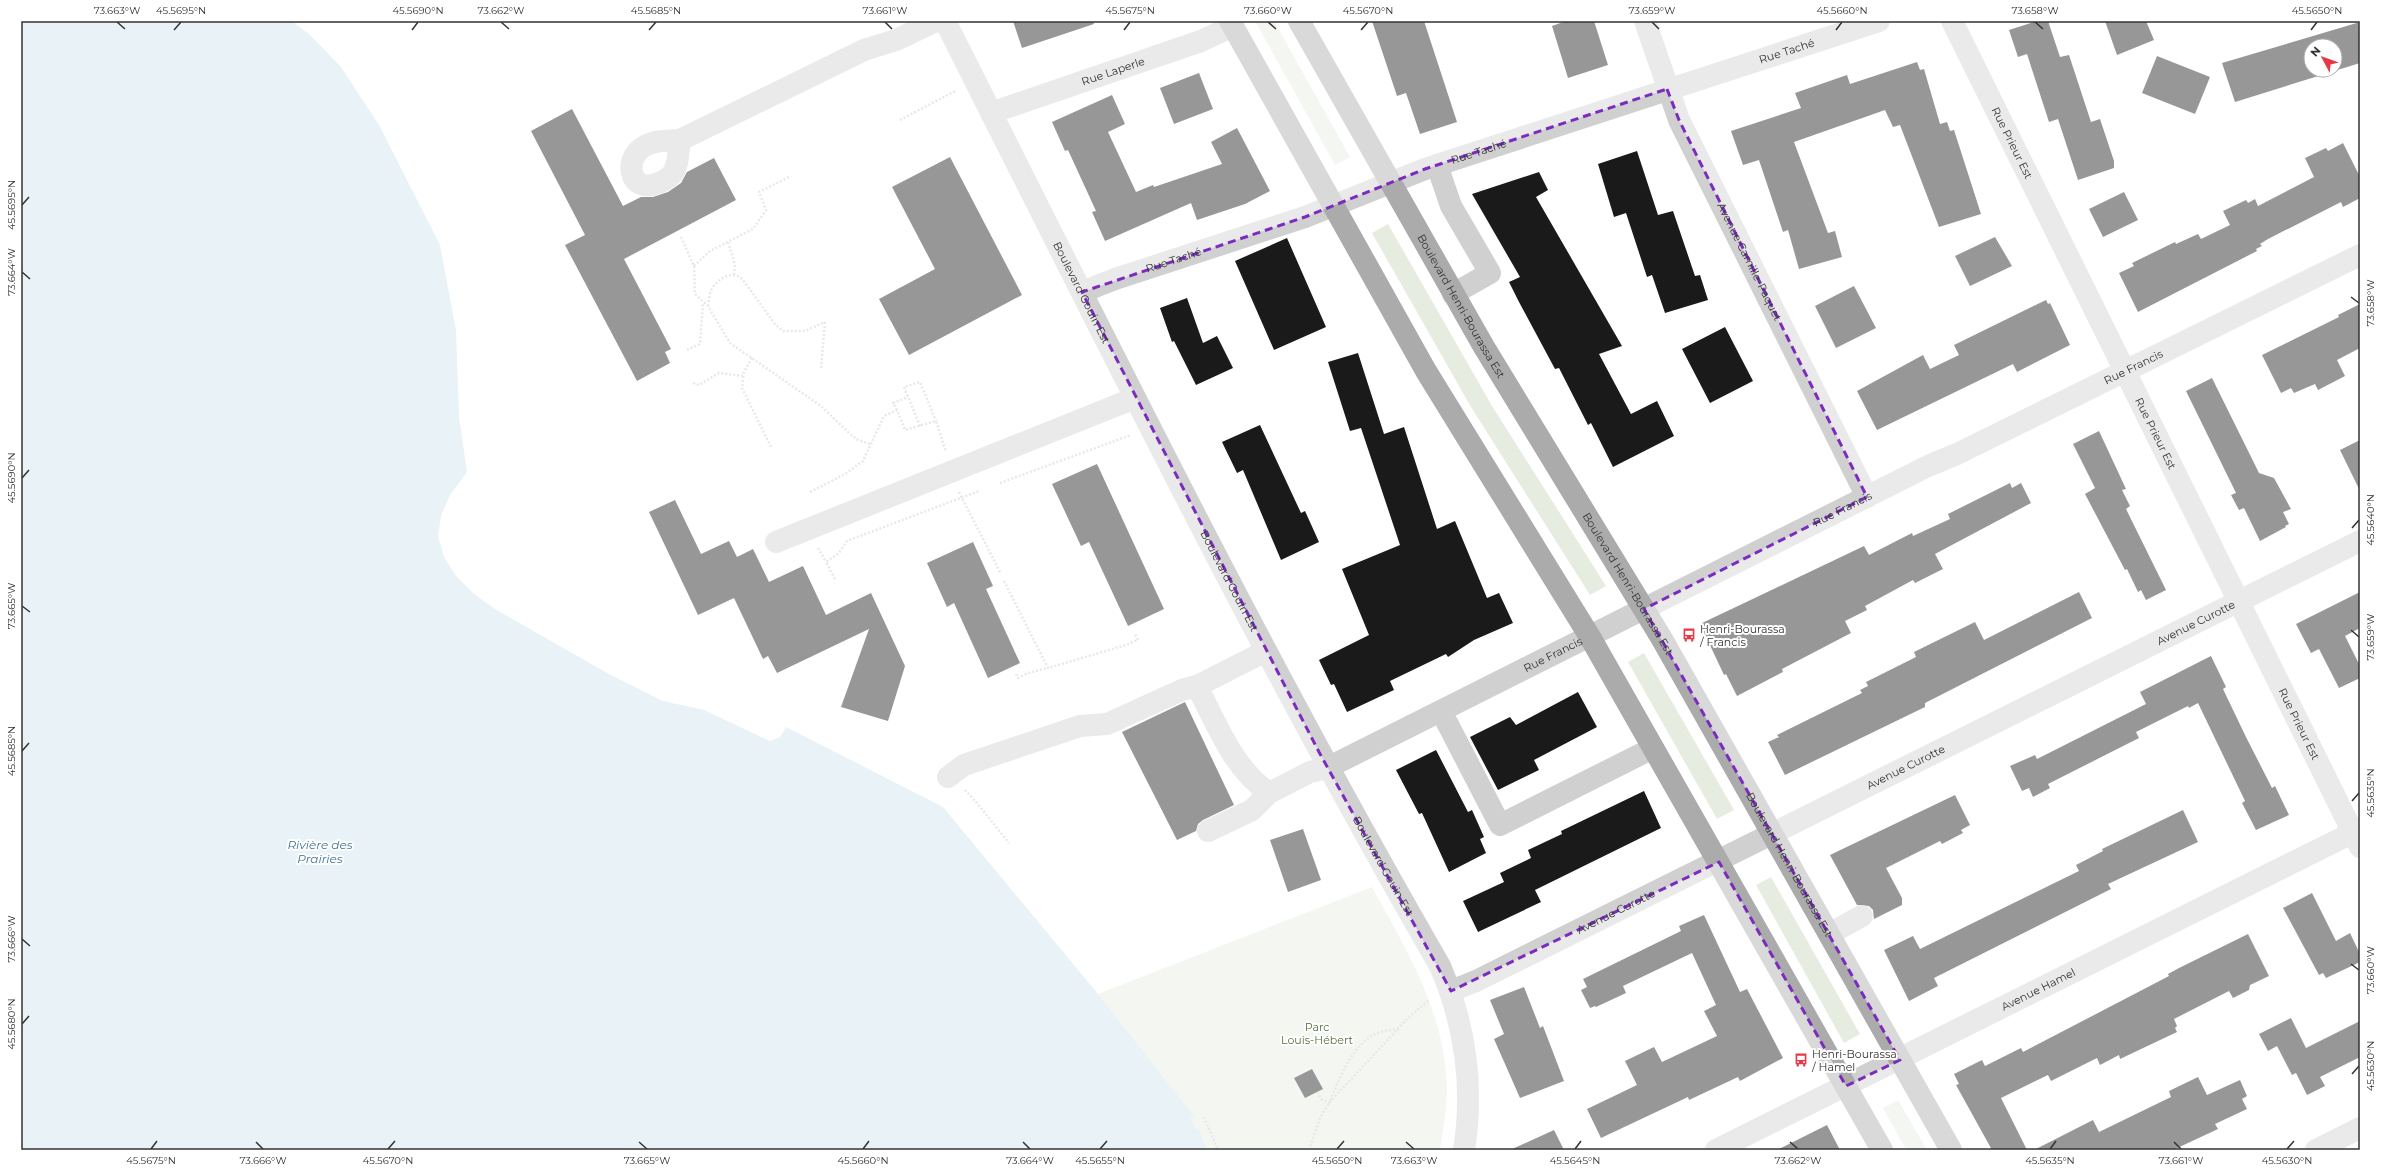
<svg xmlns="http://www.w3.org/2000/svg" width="2381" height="1171" font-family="Montserrat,sans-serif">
	<rect width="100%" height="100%" fill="#fff"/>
	<!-- green -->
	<path fill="#e6ecdf" d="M1255,21H1274L1350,157L1335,165Z
		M1388,224L1492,406L1606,586L1590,595L1471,407L1372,233Z
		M1644,653L1734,810L1717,819L1628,662Z
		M1771,877L1860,1034L1844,1043L1756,885Z
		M1372,887C1408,953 1444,1010 1447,1087C1447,1108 1443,1129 1440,1150H1207L1199,1128L1196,1129L1191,1117L1193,1116L1098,994Z
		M1898,1100L1927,1150H1907L1904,1146L1883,1108Z"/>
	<!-- water -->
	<path fill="#cfe2ee" d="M21,21H292L309,34L341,67L379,125L440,245L456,330L459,417L467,472L450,495L441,516L438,536L444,557L456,576L473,593L495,609L609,674L663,701L704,710L770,741L780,737L786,727L943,807L1098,994L1194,1116L1191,1118L1196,1129L1199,1128L1207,1150H21Z"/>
	<!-- building -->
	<path fill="#1a1a1a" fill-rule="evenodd" d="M1013,21H1093L1094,24L1022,48Z
		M1372,21H1424L1457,122L1420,134L1406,93L1397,96Z
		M1566,21H1594L1608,65L1568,78L1552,26Z
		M2037,21H2048L2060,57L2069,55L2091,122L2100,119L2114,161V168L2078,180L2058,119L2049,122L2027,54L2018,57L2009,30Z
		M2105,21H2146L2154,40L2117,55Z
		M2360,22V63L2235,102L2222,63ZM2311,46H2335V70H2311Z
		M2157,56L2210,77L2195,114L2142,93Z
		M1917,62L1920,70L1924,69L1940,124L1947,122L1950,131L1954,130L1981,214L1939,227L1900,125L1893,127L1885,110L1794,142L1828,233L1835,231L1842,257L1799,269L1788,230L1783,232L1759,160L1743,165L1731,131L1801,108L1795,93L1847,75L1850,84Z
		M1199,73L1213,109L1174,124L1160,88Z
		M1112,95L1125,124L1108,132L1136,192L1153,185L1154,187L1222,164L1211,142L1237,128L1270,191L1245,204L1197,220L1191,203L1105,241L1092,212L1096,211L1068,150L1065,151L1052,122Z
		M572,109L623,206L641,197H653L668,192L681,183L687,172L714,158L736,200L624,259L671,349L665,352L670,363L637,381L565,245L585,235L531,131Z
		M2343,143L2360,177V198L2343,207L2341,202L2268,239L2260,244L2262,246L2256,249L2257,251L2138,312L2119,273L2134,266L2132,263L2175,242L2176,244L2198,234L2201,239L2230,225L2223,211L2246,200L2248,203L2255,199L2258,206L2314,177L2305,158L2326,148L2328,151Z
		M1637,151L1658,215L1673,211L1695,276L1700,275L1708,300L1665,313L1652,275L1647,277L1626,213L1614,217L1598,164Z
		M950,157L1022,295L909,355L879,299L935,269L892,187Z
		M1539,172L1548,190L1536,197L1622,346L1599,354L1631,414L1657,401L1674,436L1613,467L1591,423L1588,425L1559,368L1555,369L1519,302L1509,282L1520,277L1472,194Z
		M2124,192L2138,220L2103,237L2089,209Z
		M1995,237L2012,266L1970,286L1955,256Z
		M1287,238L1326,327L1274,350L1235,261Z
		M1854,286L1876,328L1836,348L1815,306Z
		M1187,298L1203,343L1217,336L1233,368L1196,385L1174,341L1172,342L1160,308Z
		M2046,300L2048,304L2050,303L2070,345L2017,372L2013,364L1877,430L1857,391L1923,355L1930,369L1959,355L1954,345Z
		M2360,304V348L2337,360L2345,376L2318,390L2315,384L2294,393L2291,388L2281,393L2262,355L2339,317L2338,315Z
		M1725,327L1753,381L1710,403L1682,349Z
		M1358,353L1384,434L1404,427L1437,529L1455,521L1487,598L1499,593L1513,623L1474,640L1448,657L1446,654L1390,681L1394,690L1347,712L1334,684L1331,685L1319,660L1369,635L1342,569L1400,545L1361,428L1350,431L1328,362Z
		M2212,378L2259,473L2274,478L2291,509L2283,512L2289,524L2285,526L2286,527L2260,541L2244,508L2239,510L2231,495L2236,493L2186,391Z
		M1260,425L1301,513L1305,511L1319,542L1281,560L1243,470L1237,473L1222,442Z
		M2099,431L2126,489L2122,490L2130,506L2126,509L2166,590L2146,600L2141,590L2138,592L2127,569L2125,570L2085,494L2095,488L2073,444Z
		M2360,440V491L2340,450Z
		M1097,464L1164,609L1128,626L1089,542L1081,546L1052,484Z
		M2010,483L2012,488L2021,483L2031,503L1935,554L1943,569L1915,583L1913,580L1865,606L1867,610L1845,621L1851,633L1782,669L1783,672L1737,696L1726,674L1724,675L1700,624L1864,546L1869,555L1912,533L1913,536L1950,519L1948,514Z
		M675,500L701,554L729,541L737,557L753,549L769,582L803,566L826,615L871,593L905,666L888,721L841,707L869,629L777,673L768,656L763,659L734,598L698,615L649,512Z
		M973,542L993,586L986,589L1020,663L988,678L954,603L947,607L927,563Z
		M2079,592L2092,618L1925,703V707L1785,775L1768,742L1779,737L1777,735L1862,693L1860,690L1868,686L1866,682L1916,657L1914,652L1918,650L1975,622L1984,640Z
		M2360,592V628L2345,636L2360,666V678L2339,688L2319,649L2311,653L2296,624Z
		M2211,656L2226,687L2223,689L2246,737L2272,788L2275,786L2289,815L2256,830L2242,803L2245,801L2198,703L2189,708L2188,706L2136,732L2139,738L2048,784L2050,788L2033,797L2029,788L2022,791L2010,766L2035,755L2037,759L2146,704L2140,692Z
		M1578,692L1597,727L1534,760L1539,770L1498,790L1470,737L1510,717L1516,725Z
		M1185,702L1234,805L1203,820L1198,824L1196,831L1177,840L1122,732Z
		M1436,750L1468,812L1472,810L1484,837L1480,839L1486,853L1449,872L1422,813L1419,814L1396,770Z
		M1644,791L1661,828L1535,890L1541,902L1478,932L1463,901L1504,882L1500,873L1531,858L1528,850L1562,834L1561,831Z
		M1955,795L1970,825L1961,830L1963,833L1942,844L1940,841L1886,868L1902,898V905L1874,919L1873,910L1869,906L1857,905L1830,855Z
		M2183,810L2198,842L2108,884L2111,889L1934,978L1938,986L1909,1001L1884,950L1913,936L1920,949L2079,871L2076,865L2103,851L2102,849Z
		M1303,829L1321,880L1288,892L1270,840Z
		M2312,893L2336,941L2350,933L2360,954V962L2326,978L2323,973L2319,975L2283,908Z
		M1704,915L1740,992L1747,989L1783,1058L1740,1081L1738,1077L1689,1100L1688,1097L1601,1138L1587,1109L1637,1085L1625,1061L1654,1047L1662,1062L1717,1036L1704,1011L1716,1005L1692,953L1623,986L1626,993L1596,1007L1595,1006L1590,1008L1581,990L1587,987L1583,979L1681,931L1679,926Z
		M2248,934L2269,976L2250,985L2249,990L2233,998L2229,991L2174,1019L2177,1026L2175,1028L2177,1032L2120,1059L2119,1055L2100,1065L2097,1058L2051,1081L2048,1075L2001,1098L2027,1150H1992L1956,1085L1959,1084L1954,1074L1982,1060L1985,1066L2021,1048L2023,1052L2169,976L2168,974L2179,968Z
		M1524,987L1540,1028L1543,1026L1564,1081L1520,1098L1494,1039L1504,1034L1490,1000Z
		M2291,1018L2306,1048L2360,1021V1057L2320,1077L2325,1086L2307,1095L2296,1073L2292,1075L2277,1046L2268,1051L2259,1034Z
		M1312,1069L1323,1089L1305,1098L1294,1078Z
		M2198,1077L2207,1095L2240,1080L2247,1096L2242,1099L2247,1109L2215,1124L2218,1129L2173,1150H2034L2093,1120L2099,1132L2171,1097L2169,1091Z
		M1827,1125L1840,1150H1777Z
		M1554,1130L1564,1150H1510Z"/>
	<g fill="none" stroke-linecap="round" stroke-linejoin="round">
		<!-- path -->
		<path stroke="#cdcdcd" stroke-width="2.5" stroke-dasharray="2 2" stroke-linecap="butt" d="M900,120L957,90
			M681,237L694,266L695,294L708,306L730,343L821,406L849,433L858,440L870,444
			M728,242L735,265L734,275
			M694,266L710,251L753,229L766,210L759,192L791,176
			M708,306C709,300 709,293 713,287C720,277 734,270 743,280L775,324L783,331H805L825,322
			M687,350L700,344L703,304
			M752,358L744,372L742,388L771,447
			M821,368L825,322
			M693,383L699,385L719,373L743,376
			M897,410L893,403L908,397
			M920,426L904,387L920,382L936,421
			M1000,483L1131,435
			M810,492L845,474L863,461L884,416L897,410L905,430L936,421L946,452
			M959,492L1001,574
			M818,548L826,562
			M835,579L826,562L839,553L847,541L979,491
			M1004,581L1048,668L1126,645L1138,640L1135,634
			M1016,674L1018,678L1028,673L1048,668
			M965,790L977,803L1009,843
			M1317,1092L1321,1099L1329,1103C1343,1072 1357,1027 1398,1030
			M1204,1117L1218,1150
			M1309,1150L1320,1118L1329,1103L1409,1017L1429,1000"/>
		<!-- minor -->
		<g stroke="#d0d0d0" stroke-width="22">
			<path id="s1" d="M945,21C1105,338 1262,658 1440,966C1465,1024 1474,1087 1464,1150"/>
			<path id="s2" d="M1645,21L1679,120L1867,497"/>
			<path id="s3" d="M1952,21L2360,847"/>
			<path id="s4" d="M991,113L1201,41L1233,26"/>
			<path d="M680,140C678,151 679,164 673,173C670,177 665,180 661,182C627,198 620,152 652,143C660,140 671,141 680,140L864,50L896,40L936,21"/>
			<path d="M1437,165L1451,206L1490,273L1453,294"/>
			<path id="s5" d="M1082,292L1115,279L1305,217L1425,169L1879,21"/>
			<path d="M776,542L1135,398"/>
			<path id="s6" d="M1266,651L1197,686C1217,725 1233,768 1269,793L1310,772L1327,768L1928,466L1957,454L2360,255"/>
			<path d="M1441,711L1500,825L1653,748"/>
			<path d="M948,777L964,765L1080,726L1107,724L1182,690L1197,686"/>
			<path d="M1208,831L1252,810L1269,793"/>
			<path d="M1829,934L1862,916"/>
			<path id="s7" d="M1451,991L1476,981L2360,541"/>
			<path id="s8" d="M1716,1150L2360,829"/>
			<path d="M2316,1150L2360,1128"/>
		</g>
		<!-- major -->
		<g stroke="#ababab" stroke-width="22">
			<path d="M1230,21L1426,371L1590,637L1882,1150"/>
			<path id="s9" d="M1299,21L1484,347L1662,639L1951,1150"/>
		</g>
	</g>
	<!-- marked area -->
	<path d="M0 0H2381V1171H0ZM1667,89L1679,120L1867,497L1644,609L1900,1060L1846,1086L1719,862L1451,991L1319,752L1082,292L1305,217L1425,169Z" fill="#fff" fill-opacity=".55" fill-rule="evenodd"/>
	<path fill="none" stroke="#7b2cbf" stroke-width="3" stroke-dasharray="8 5" stroke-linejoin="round" d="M1667,89L1679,120L1867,497L1644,609L1900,1060L1846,1086L1719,862L1451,991L1319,752L1082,292L1305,217L1425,169Z"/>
	<!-- ticks -->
	<path fill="none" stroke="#333" stroke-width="1.5" d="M117,22L125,29M501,22L509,29M885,22L892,29M1268,22L1276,29M1652,22L1659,29M2035,22L2043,29M174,30L181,22M412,30L418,22M649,30L656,22M1124,30L1130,22M1361,30L1368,22M1836,30L1842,22M2311,30L2317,22M22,205L29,197M22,272L30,279M2351,297L2359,303M22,478L29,470M2352,528L2359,520M22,606L30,612M2351,630L2359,637M22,751L29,743M2352,801L2359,793M22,939L30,946M2351,964L2359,970M22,1024L29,1016M2352,1074L2359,1066M256,1142L263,1149M639,1142L647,1149M1023,1142L1030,1149M1406,1142L1414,1149M1790,1142L1798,1149M2174,1142L2181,1149M151,1149L157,1141M388,1149L395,1141M863,1149L869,1141M1100,1149L1107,1141M1337,1149L1344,1141M1575,1149L1581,1141M2050,1149L2056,1141M2287,1149L2294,1141"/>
	<!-- icons -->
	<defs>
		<g id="bus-bare" transform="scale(1.08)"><path d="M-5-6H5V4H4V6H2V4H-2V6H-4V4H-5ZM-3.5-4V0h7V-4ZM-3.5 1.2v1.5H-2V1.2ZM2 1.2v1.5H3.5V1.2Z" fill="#e63946" stroke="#fff" stroke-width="2.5" paint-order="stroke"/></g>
	</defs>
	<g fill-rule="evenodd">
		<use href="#bus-bare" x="1689" y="635"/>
		<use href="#bus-bare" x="1801" y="1060"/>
	</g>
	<g text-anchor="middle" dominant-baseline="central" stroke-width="4" stroke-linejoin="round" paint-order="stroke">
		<!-- street labels -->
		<g font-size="11" fill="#333" stroke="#fff">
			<text stroke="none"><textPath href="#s5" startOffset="745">Rue Taché</textPath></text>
			<text stroke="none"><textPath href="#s4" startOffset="129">Rue Laperle</textPath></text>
			<text stroke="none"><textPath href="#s3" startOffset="136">Rue Prieur Est</textPath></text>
			<text stroke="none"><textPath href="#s5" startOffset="421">Rue Taché</textPath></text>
			<text stroke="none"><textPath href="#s5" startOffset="97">Rue Taché</textPath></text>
			<text stroke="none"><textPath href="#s2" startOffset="263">Avenue Camille-Paquet</textPath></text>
			<text stroke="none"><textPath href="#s1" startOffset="304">Boulevard Gouin Est</textPath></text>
			<text stroke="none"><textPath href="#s9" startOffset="328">Boulevard Henri-Bourassa Est</textPath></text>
			<text stroke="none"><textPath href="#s6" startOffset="1172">Rue Francis</textPath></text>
			<text stroke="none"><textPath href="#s3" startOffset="460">Rue Prieur Est</textPath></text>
			<text stroke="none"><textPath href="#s6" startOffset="848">Rue Francis</textPath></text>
			<text stroke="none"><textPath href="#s1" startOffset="628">Boulevard Gouin Est</textPath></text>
			<text stroke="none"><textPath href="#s9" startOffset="652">Boulevard Henri-Bourassa Est</textPath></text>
			<text stroke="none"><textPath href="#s7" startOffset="831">Avenue Curotte</textPath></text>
			<text stroke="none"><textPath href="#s6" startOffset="524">Rue Francis</textPath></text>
			<text stroke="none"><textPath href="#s3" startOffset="784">Rue Prieur Est</textPath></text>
			<text stroke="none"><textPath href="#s7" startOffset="507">Avenue Curotte</textPath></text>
			<text stroke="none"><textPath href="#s9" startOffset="976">Boulevard Henri-Bourassa Est</textPath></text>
			<text stroke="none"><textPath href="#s1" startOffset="952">Boulevard Gouin Est</textPath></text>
			<text stroke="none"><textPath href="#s7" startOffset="183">Avenue Curotte</textPath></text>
			<text stroke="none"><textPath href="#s8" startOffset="360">Avenue Hamel</textPath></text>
		</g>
		<!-- poi labels -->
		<g font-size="11" fill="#333" stroke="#fff" text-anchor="start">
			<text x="1700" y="629">Henri-Bourassa<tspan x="1700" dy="13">/ Francis</tspan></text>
			<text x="1812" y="1054">Henri-Bourassa<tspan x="1812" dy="13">/ Hamel</tspan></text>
		</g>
		<!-- park labels -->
		<g font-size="11" fill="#56703f" stroke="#fff">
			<text x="1317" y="1027">Parc<tspan x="1317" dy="13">Louis-Hébert</tspan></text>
		</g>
		<!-- water labels -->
		<g font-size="12" font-style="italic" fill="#3f7597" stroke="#fff">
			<text x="320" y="844">Rivière des<tspan x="320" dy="14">Prairies</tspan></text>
		</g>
	</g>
	<!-- border -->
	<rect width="2381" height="1171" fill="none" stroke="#ffffff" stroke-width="44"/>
	<!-- north arrow -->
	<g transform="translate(2323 58) rotate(311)"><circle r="19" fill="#ffffff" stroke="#adadad"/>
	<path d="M0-3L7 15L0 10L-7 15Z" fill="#e63946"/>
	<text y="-6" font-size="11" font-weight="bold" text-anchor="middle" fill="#333333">N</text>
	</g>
	<rect x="22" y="22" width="2337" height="1127" fill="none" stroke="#333" stroke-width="1.5"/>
	<g font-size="10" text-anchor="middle" fill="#333">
		<text x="117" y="14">73.663°W</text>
		<text x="181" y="14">45.5695°N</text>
		<text x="418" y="14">45.5690°N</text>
		<text x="501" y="14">73.662°W</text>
		<text x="656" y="14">45.5685°N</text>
		<text x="885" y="14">73.661°W</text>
		<text x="1130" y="14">45.5675°N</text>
		<text x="1268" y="14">73.660°W</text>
		<text x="1368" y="14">45.5670°N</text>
		<text x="1652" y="14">73.659°W</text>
		<text x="1842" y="14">45.5660°N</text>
		<text x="2035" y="14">73.658°W</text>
		<text x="2317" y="14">45.5650°N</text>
		<text transform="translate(11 205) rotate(-90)" y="4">45.5695°N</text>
		<text transform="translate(11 272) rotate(-90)" y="4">73.664°W</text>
		<text transform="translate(2370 303) rotate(-90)" y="4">73.658°W</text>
		<text transform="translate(11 478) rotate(-90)" y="4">45.5690°N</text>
		<text transform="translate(2370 520) rotate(-90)" y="4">45.5640°N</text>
		<text transform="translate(11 606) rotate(-90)" y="4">73.665°W</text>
		<text transform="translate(2370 637) rotate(-90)" y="4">73.659°W</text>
		<text transform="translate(11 751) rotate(-90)" y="4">45.5685°N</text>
		<text transform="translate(2370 793) rotate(-90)" y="4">45.5635°N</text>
		<text transform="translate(11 939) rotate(-90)" y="4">73.666°W</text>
		<text transform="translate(2370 970) rotate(-90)" y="4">73.660°W</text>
		<text transform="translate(11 1024) rotate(-90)" y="4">45.5680°N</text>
		<text transform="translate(2370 1066) rotate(-90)" y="4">45.5630°N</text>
		<text x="151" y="1164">45.5675°N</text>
		<text x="263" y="1164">73.666°W</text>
		<text x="388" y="1164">45.5670°N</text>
		<text x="647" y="1164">73.665°W</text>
		<text x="863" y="1164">45.5660°N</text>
		<text x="1030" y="1164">73.664°W</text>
		<text x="1100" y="1164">45.5655°N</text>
		<text x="1337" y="1164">45.5650°N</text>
		<text x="1414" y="1164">73.663°W</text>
		<text x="1575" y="1164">45.5645°N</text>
		<text x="1798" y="1164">73.662°W</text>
		<text x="2050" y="1164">45.5635°N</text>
		<text x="2181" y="1164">73.661°W</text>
		<text x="2287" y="1164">45.5630°N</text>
	</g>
</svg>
